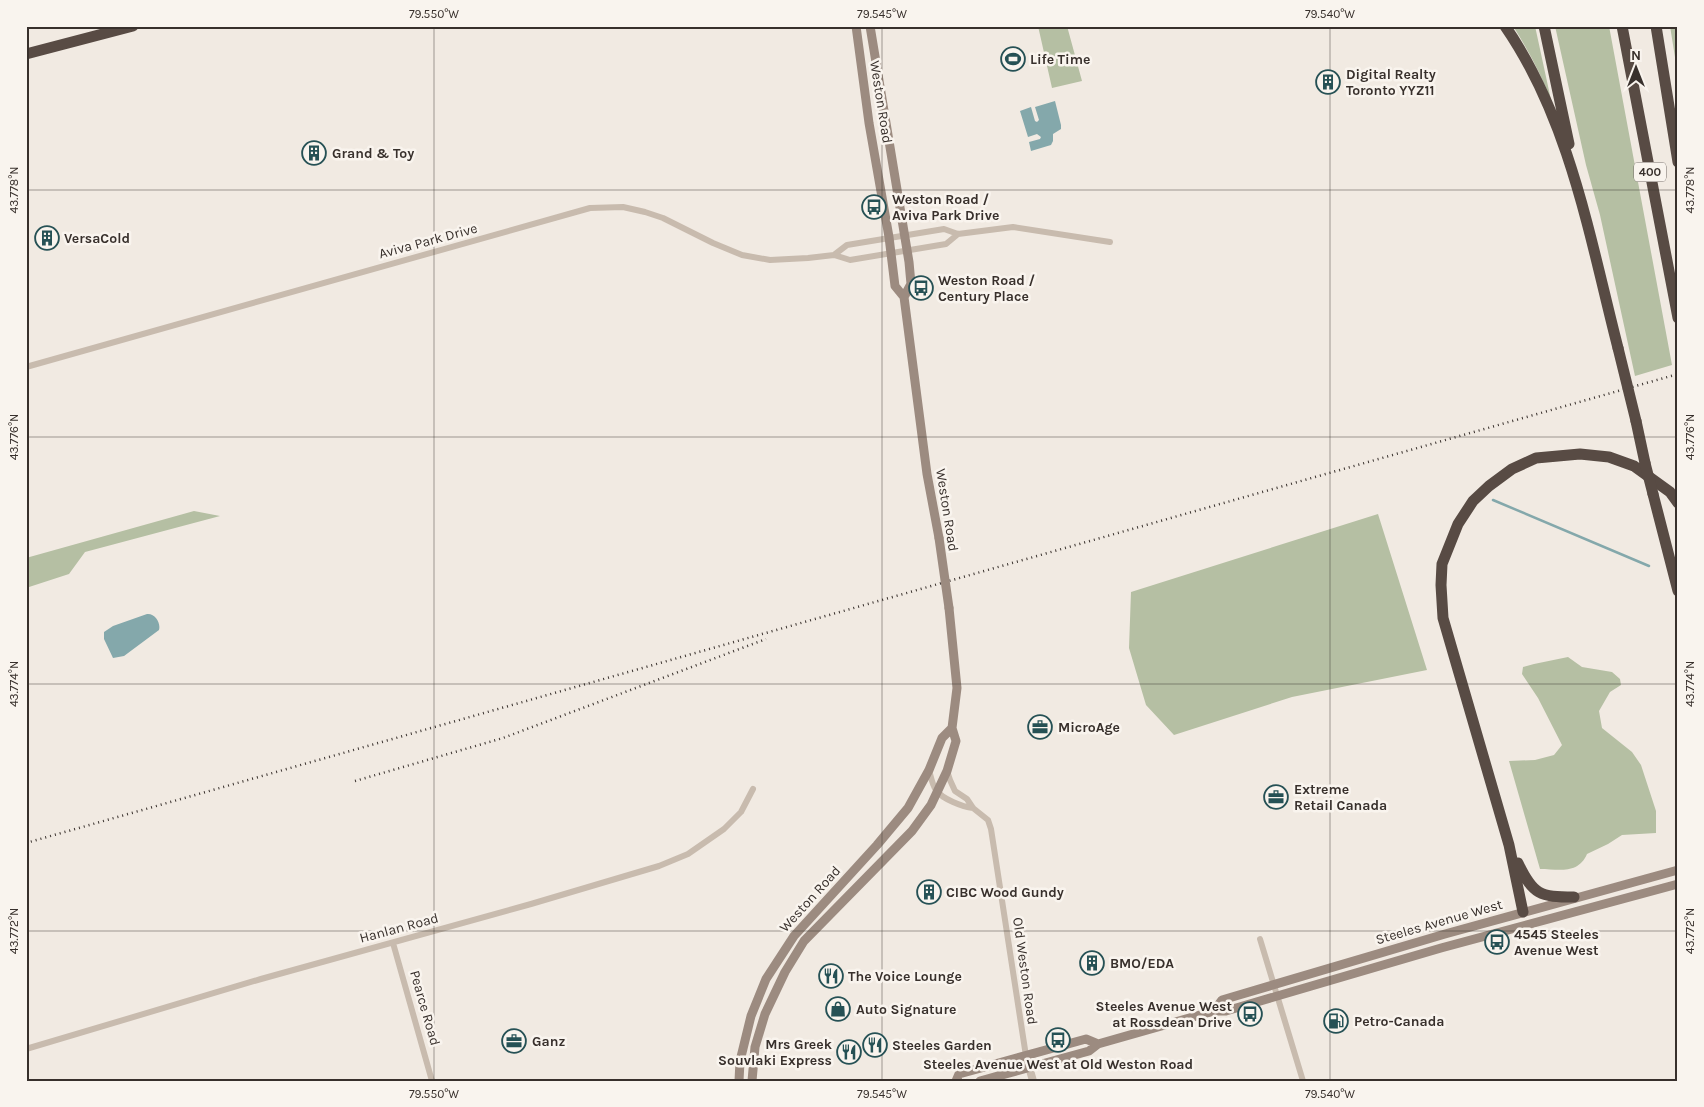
<svg xmlns="http://www.w3.org/2000/svg" width="1704" height="1107" font-family="Karla,sans-serif">
	<rect width="100%" height="100%" fill="#f1eae2"/>
	<!-- green -->
	<path fill="#b5bfa3" d="M1038,26H1067L1082,81L1052,88Z
		M1513,26H1535L1551,100C1541,74 1528,50 1513,26Z
		M1555,26H1609L1672,365L1635,376L1600,215L1586,165Z
		M1670,26H1678V76Z
		M194,511L220,516L85,552L69,574L26,588V558Z
		M1378,514L1427,670L1292,697L1174,735L1146,705L1129,648L1131,592Z
		M1568,657L1582,667L1612,672L1620,679L1621,685L1610,692L1599,711L1602,728L1632,752L1641,765L1656,811V833L1622,835L1608,844L1587,854C1578,875 1558,869 1540,869L1509,761L1535,760L1554,755L1562,745L1538,698L1522,674L1523,667L1534,664Z"/>
	<!-- water -->
	<path fill="#84a8ab" d="M1055,101L1061,125V129L1053,134V141L1051,145L1031,151L1029,142L1040,139L1041,137L1037,134L1028,137L1020,111L1031,107L1035,121L1037,122L1039,120L1035,107Z
		M147,614C155,613 161,623 159,630L124,656L113,658L104,639V632L113,626Z"/>
	<g fill="none" stroke-linecap="round" stroke-linejoin="round">
		<!-- stream -->
		<path stroke="#84a8ab" stroke-width="2.5" d="M1493,500L1649,566"/>
		<!-- minor -->
		<path stroke="#c8bbae" stroke-width="6" d="M834,255L847,245L944,229L958,234L1013,227L1110,242
			M26,367L590,208L623,207L645,212L663,218L713,243L742,255L770,260L808,258L834,255L850,260L946,244L958,234
			M929,770C931,777 932,784 936,790C942,799 963,807 973,808
			M947,771L950,780L955,791L967,799L973,808L988,820L991,829L1026,1056
			M1260,939L1303,1081
			M393,943L432,1081
			M26,1049L261,979L531,904L659,866L688,854L724,829L741,812L753,789"/>
		<!-- tertiary -->
		<path stroke="#c8bbae" stroke-width="8" d="M1026,1056L1033,1081"/>
		<!-- secondary -->
		<path stroke="#9c8b80" stroke-width="9" d="M856,26L869,123L889,237L895,286L904,297L927,474L939,538
			M870,26L909,262L911,284L904,297
			M1214,1011L1222,1000L1445,934L1678,870
			M739,1081L740,1061L751,1016L766,979L794,936L877,845L908,808L929,770L942,738L952,728
			M752,1081L755,1047L765,1014L785,972L804,941L912,831L931,805L947,771L956,741L952,728L957,688L949,608
			M956,1081L959,1074L1086,1039L1098,1044
			M980,1081L1089,1051L1098,1044L1214,1011H1226L1441,948L1678,884"/>
		<!-- motorway -->
		<path stroke="#584b44" stroke-width="11" d="M1505,26C1570,120 1590,239 1618,348
			M1544,26L1569,144
			M1622,26L1678,318
			M1656,26L1678,162
			M26,54L133,26
			M1636,421L1645,463
			M1653,494L1678,591
			M1518,863C1533,895 1540,897 1574,897
			M1523,912L1509,845L1443,618L1441,585L1442,564L1458,524L1473,501L1489,486L1512,469L1536,458L1580,454L1609,457L1634,466L1670,492L1678,503"/>
		<!-- rail -->
		<path stroke="#38302c" stroke-width="2.5" stroke-dasharray="1 4" stroke-linecap="butt" d="M355,781L503,738L766,639
			M26,843L1678,374"/>
		<!-- secondary-bridge -->
		<path stroke="#9c8b80" stroke-width="9" d="M939,538L949,608"/>
		<!-- motorway-bridge -->
		<path stroke="#584b44" stroke-width="11" d="M1618,348L1636,421
			M1645,463L1653,494"/>
	</g>
	<!-- ticks -->
	<path fill="none" stroke="#38302c" stroke-width="1" stroke-opacity="0.45" d="M434,26V1081M882,26V1081M1330,26V1081M26,190H1678M26,437H1678M26,684H1678M26,931H1678"/>
	<!-- icons -->
	<defs>
		<g id="stadium-ring" transform="scale(1.25)"><circle r="9.5" fill="#f9f4ee" stroke="#265155" stroke-width="1.5"/><path d="M0-5a6.5 5 0 1 0 0 10a6.5 5 0 1 0 0-10ZM-3.5-1.8h7v3.6h-7Z" fill="#265155"/></g>
		<g id="building-ring" transform="scale(1.25)"><circle r="9.5" fill="#f9f4ee" stroke="#265155" stroke-width="1.5"/><path d="M-4-6H4V6H1V3H-1V6H-4ZM-2.5-4.3h1.7v1.8h-1.7ZM.8-4.3h1.7v1.8H.8ZM-2.5-1h1.7V.8h-1.7ZM.8-1h1.7V.8H.8Z" fill="#265155"/></g>
		<g id="bus-ring" transform="scale(1.25)"><circle r="9.5" fill="#f9f4ee" stroke="#265155" stroke-width="1.5"/><path d="M-5-6H5V4H4V6H2V4H-2V6H-4V4H-5ZM-3.5-4V0h7V-4ZM-3.5 1.2v1.5H-2V1.2ZM2 1.2v1.5H3.5V1.2Z" fill="#265155"/></g>
		<g id="office-ring" transform="scale(1.25)"><circle r="9.5" fill="#f9f4ee" stroke="#265155" stroke-width="1.5"/><path d="M-6-3h4V-5.5h4V-3h4V5H-6ZM-1-4.5V-3h2v-1.5ZM-6 0V1H6V0Z" fill="#265155"/></g>
		<g id="restaurant-ring" transform="scale(1.25)"><circle r="9.5" fill="#f9f4ee" stroke="#265155" stroke-width="1.5"/><path d="M-5-6h1v4h1v-4h1v4h1v-4h1v5L-1.5 .5V6h-2V.5L-5-1ZM5-6V6H3V1.5H1.5Q1.5-4 5-6Z" fill="#265155"/></g>
		<g id="shop-ring" transform="scale(1.25)"><circle r="9.5" fill="#f9f4ee" stroke="#265155" stroke-width="1.5"/><path d="M-5-2.5h2.3a2.7 3.5 0 0 1 5.4 0H5L5.5 6h-11ZM-1.5-2.5h3a1.5 2.3 0 0 0-3 0Z" fill="#265155"/></g>
		<g id="fuel-ring" transform="scale(1.25)"><circle r="9.5" fill="#f9f4ee" stroke="#265155" stroke-width="1.5"/><path d="M-5.5-6h7V0h2V4h1.3V-2.5L3-4.5l.8-.8L6-3V5H2.5V1h-1V6h-7ZM-4.2-4.7v3.2H.2V-4.7Z" fill="#265155"/></g>
	</defs>
	<g fill-rule="evenodd">
		<use href="#stadium-ring" x="1013" y="59"/>
		<use href="#building-ring" x="1328" y="82"/>
		<use href="#building-ring" x="314" y="153"/>
		<use href="#bus-ring" x="874" y="207"/>
		<use href="#building-ring" x="47" y="238"/>
		<use href="#bus-ring" x="921" y="288"/>
		<use href="#office-ring" x="1040" y="727"/>
		<use href="#office-ring" x="1276" y="797"/>
		<use href="#building-ring" x="929" y="892"/>
		<use href="#bus-ring" x="1497" y="942"/>
		<use href="#building-ring" x="1092" y="963"/>
		<use href="#restaurant-ring" x="831" y="976"/>
		<use href="#shop-ring" x="838" y="1009"/>
		<use href="#bus-ring" x="1250" y="1014"/>
		<use href="#fuel-ring" x="1336" y="1021"/>
		<use href="#bus-ring" x="1058" y="1040"/>
		<use href="#office-ring" x="514" y="1041"/>
		<use href="#restaurant-ring" x="875" y="1045"/>
		<use href="#restaurant-ring" x="849" y="1052"/>
	</g>
	<g text-anchor="middle" dominant-baseline="central" stroke-width="5" stroke-linejoin="round" paint-order="stroke">
		<!-- shield labels -->
		<rect fill="#f9f4ee" stroke="#726b66" stroke-width="1" x="1634" y="162.5" width="32" height="19" rx="4"/>
		<g font-size="12" font-weight="bold" fill="#38302c">
			<text x="1650" y="172">400</text>
		</g>
		<!-- poi labels -->
		<g font-size="14" font-weight="bold" fill="#38302c" stroke="#f9f4ee" text-anchor="start">
			<text x="1030" y="59">Life Time</text>
			<text x="1346" y="74">Digital Realty<tspan x="1346" dy="16">Toronto YYZ11</tspan></text>
			<text x="332" y="153">Grand &amp; Toy</text>
			<text x="892" y="199">Weston Road /<tspan x="892" dy="16">Aviva Park Drive</tspan></text>
			<text x="64" y="238">VersaCold</text>
			<text x="938" y="280">Weston Road /<tspan x="938" dy="16">Century Place</tspan></text>
			<text x="1058" y="727">MicroAge</text>
			<text x="1294" y="789">Extreme<tspan x="1294" dy="16">Retail Canada</tspan></text>
			<text x="946" y="892">CIBC Wood Gundy</text>
			<text x="1514" y="934">4545 Steeles<tspan x="1514" dy="16">Avenue West</tspan></text>
			<text x="1110" y="963">BMO/EDA</text>
			<text x="848" y="976">The Voice Lounge</text>
			<text x="1232" y="1006" text-anchor="end">Steeles Avenue West<tspan x="1232" dy="16">at Rossdean Drive</tspan></text>
			<text x="856" y="1009">Auto Signature</text>
			<text x="1354" y="1021">Petro-Canada</text>
			<text x="532" y="1041">Ganz</text>
			<text x="832" y="1044" text-anchor="end">Mrs Greek<tspan x="832" dy="16">Souvlaki Express</tspan></text>
			<text x="892" y="1045">Steeles Garden</text>
			<text x="1058" y="1064" text-anchor="middle">Steeles Avenue West at Old Weston Road</text>
		</g>
		<!-- street labels -->
		<g font-size="14" fill="#38302c" stroke="#f9f4ee">
			<text transform="translate(881 102) rotate(81)">Weston Road</text>
			<text transform="translate(428 241) rotate(-15)">Aviva Park Drive</text>
			<text transform="translate(947 510) rotate(81)">Weston Road</text>
			<text transform="translate(810 899) rotate(-48)">Weston Road</text>
			<text transform="translate(1439 922) rotate(-16)">Steeles Avenue West</text>
			<text transform="translate(399 928) rotate(-15)">Hanlan Road</text>
			<text transform="translate(1025 971) rotate(82)">Old Weston Road</text>
			<text transform="translate(425 1008) rotate(74)">Pearce Road</text>
		</g>
	</g>
	<!-- border -->
	<rect width="1704" height="1107" fill="none" stroke="#f9f4ee" stroke-width="55"/>
	<!-- north arrow -->
	<g transform="translate(1636 68)" stroke="#f9f4ee" stroke-width="4" paint-order="stroke">
	<path d="M0-4L9 19L0 12L-9 19Z" fill="#38302c"/>
	<text y="-8" font-size="14" font-weight="bold" text-anchor="middle" fill="#38302c">N</text>
	</g>
	<rect x="28" y="28" width="1648" height="1052" fill="none" stroke="#38302c" stroke-width="2"/>
	<g font-size="12" text-anchor="middle" fill="#38302c">
		<text x="434" y="18">79.550°W</text>
		<text x="882" y="18">79.545°W</text>
		<text x="1330" y="18">79.540°W</text>
		<text transform="translate(14 190) rotate(-90)" y="4">43.778°N</text>
		<text transform="translate(1690 190) rotate(-90)" y="4">43.778°N</text>
		<text transform="translate(14 437) rotate(-90)" y="4">43.776°N</text>
		<text transform="translate(1690 437) rotate(-90)" y="4">43.776°N</text>
		<text transform="translate(14 684) rotate(-90)" y="4">43.774°N</text>
		<text transform="translate(1690 684) rotate(-90)" y="4">43.774°N</text>
		<text transform="translate(14 931) rotate(-90)" y="4">43.772°N</text>
		<text transform="translate(1690 931) rotate(-90)" y="4">43.772°N</text>
		<text x="434" y="1098">79.550°W</text>
		<text x="882" y="1098">79.545°W</text>
		<text x="1330" y="1098">79.540°W</text>
	</g>
</svg>
